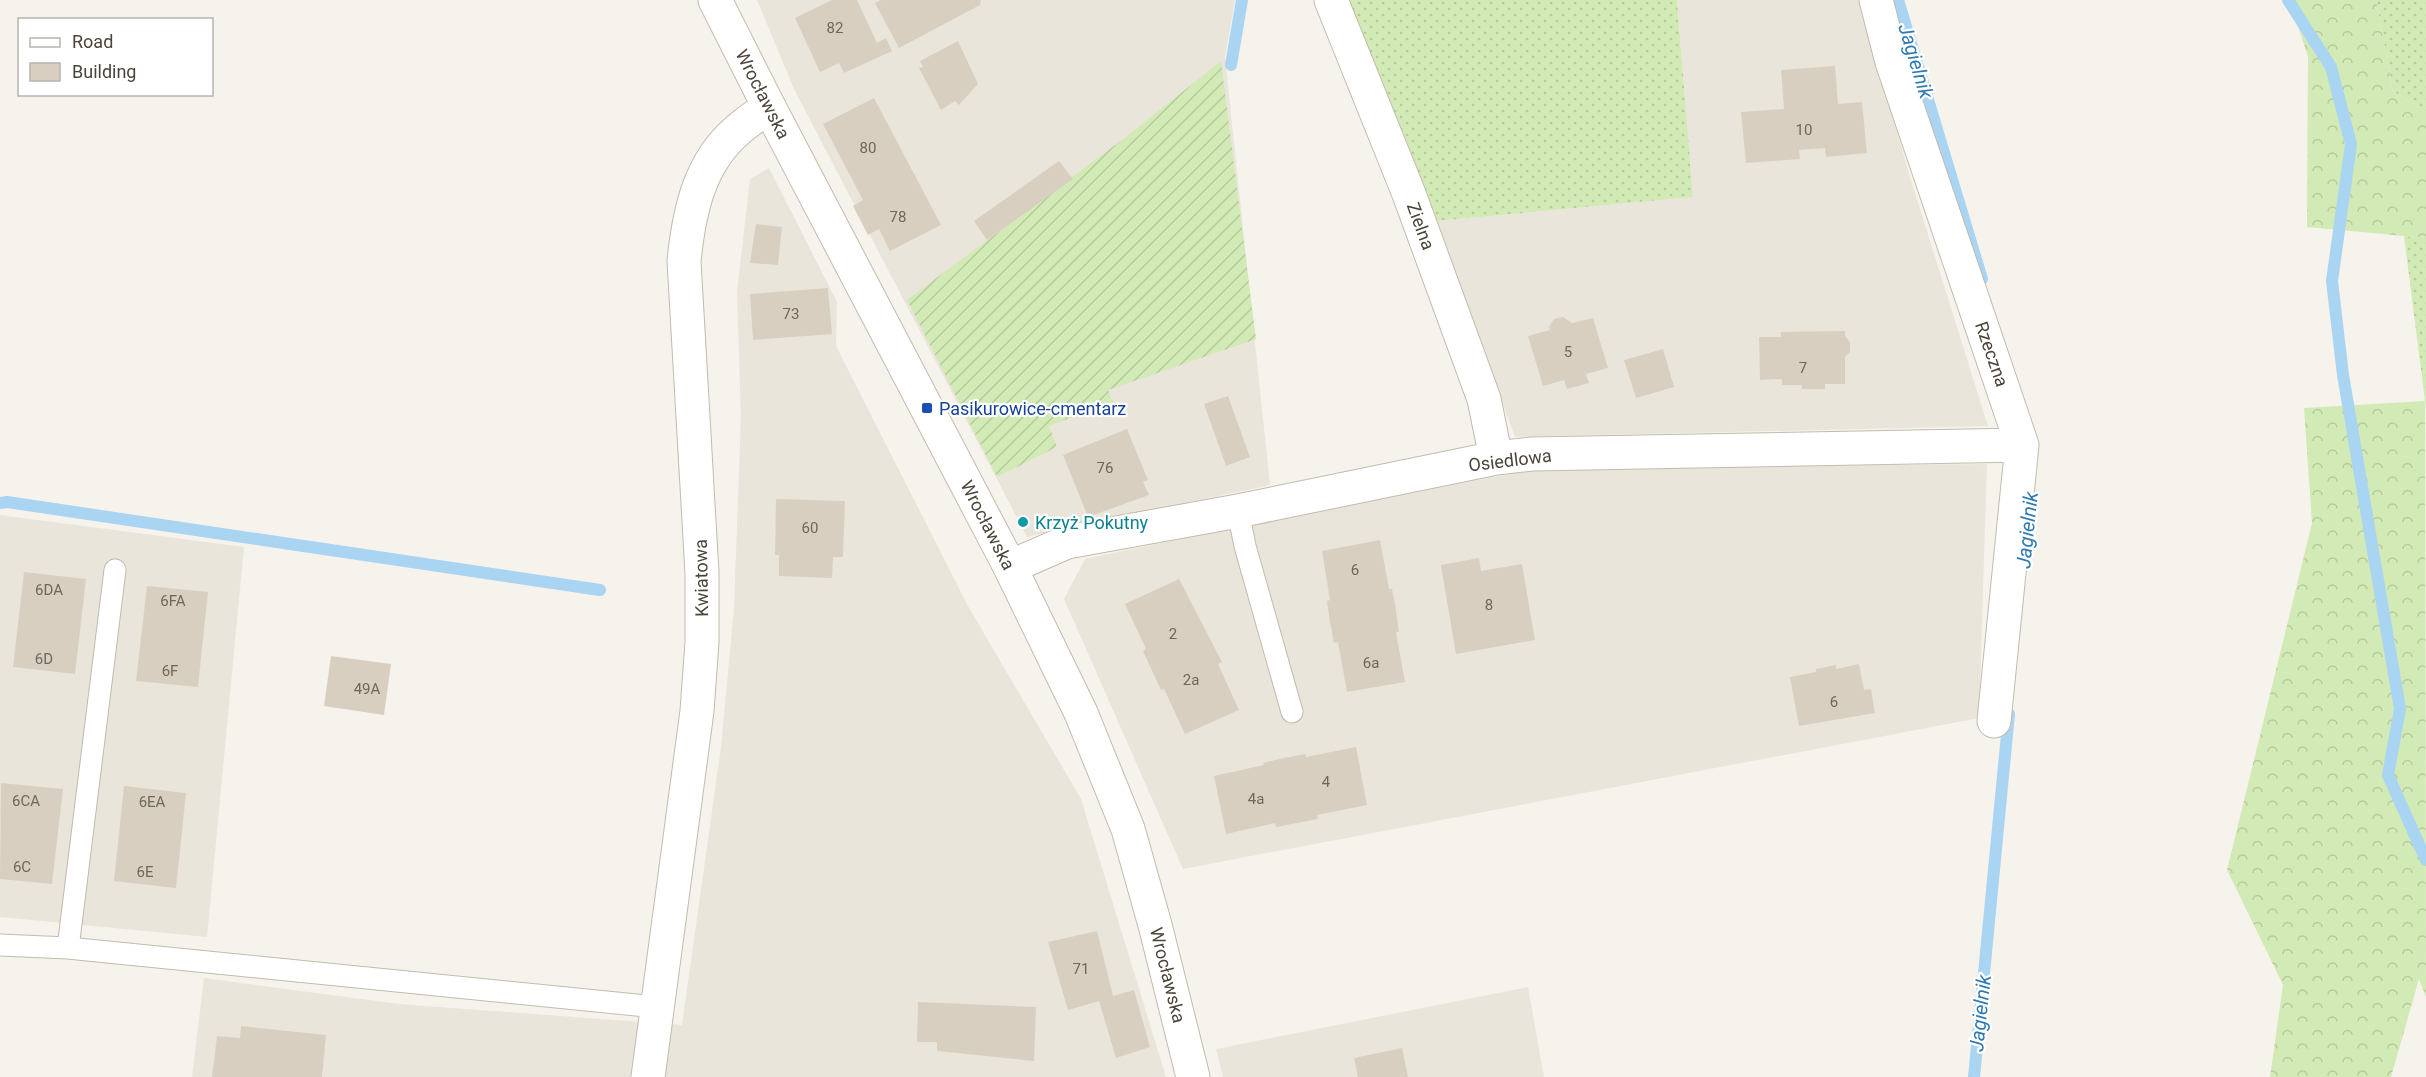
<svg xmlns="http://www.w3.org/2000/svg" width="2426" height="1077" font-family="Roboto,sans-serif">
	<defs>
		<pattern id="grass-dots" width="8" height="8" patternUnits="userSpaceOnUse" patternTransform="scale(1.5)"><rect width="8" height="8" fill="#d2eab5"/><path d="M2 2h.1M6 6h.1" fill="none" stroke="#b6ca9c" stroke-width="1.8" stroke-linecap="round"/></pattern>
		<pattern id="forest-crowns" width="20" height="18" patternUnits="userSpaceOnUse" patternTransform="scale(1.5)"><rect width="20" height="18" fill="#d2eab5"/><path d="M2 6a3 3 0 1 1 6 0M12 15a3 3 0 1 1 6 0" fill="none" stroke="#b6ca9c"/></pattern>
		<pattern id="garden-furrows" width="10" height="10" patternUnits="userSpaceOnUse" patternTransform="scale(1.5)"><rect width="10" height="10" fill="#d2eab5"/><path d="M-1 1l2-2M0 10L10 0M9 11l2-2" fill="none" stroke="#b6ca9c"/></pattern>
	</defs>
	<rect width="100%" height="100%" fill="#f6f3ec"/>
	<!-- residential -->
	<path fill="#eae5da" d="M757,0H1235L1225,57L1270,485L1027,537L794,89Z
		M1677,0H1860L1910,177L1988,426L1515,437L1437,221L1693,197Z
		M769,168L837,302L836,346L968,606L1081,799L1166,1077H192L204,978L399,1004L682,1025L721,747L734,608L741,417L737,292L750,179Z
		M1987,464L1979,718L1183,869L1064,599L1085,559L1270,520L1535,469Z
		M0,515L244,547L207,937L0,917Z
		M1528,987L1544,1077H1223L1216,1049Z"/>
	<!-- grass -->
	<path fill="url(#grass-dots)" d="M1348,0H1677L1693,197L1437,221Z
		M2376,0H2426V112L2393,91Z
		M2404,236L2426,238V405L2425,401Z"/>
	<!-- forest -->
	<path fill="url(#forest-crowns)" d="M2289,0H2376L2393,91L2426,112V238L2307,227L2308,56Z
		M2425,401L2426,997L2419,979L2391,1077H2270L2283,985L2227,870L2312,523L2304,408Z"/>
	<!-- garden -->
	<path fill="url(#garden-furrows)" d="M1221,61L1256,339L1108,390L1113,402L1049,426L1057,447L997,477L907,300L1126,137Z"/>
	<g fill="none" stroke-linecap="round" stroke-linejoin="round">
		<!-- stream -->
		<path stroke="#a9d4f2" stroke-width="12" d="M1898,0L1982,279
			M2288,0L2331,67L2351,144L2332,281L2343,375L2400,709L2388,775L2426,860
			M1231,65L1242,0
			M0,503L7,502L600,590
			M1974,1077L2009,714"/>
	</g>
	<!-- building -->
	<path fill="#d8cfc1" d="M832,0H857L877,43L886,38L892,51L844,73L839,63L820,72L795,18Z
		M881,0H981L980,5L899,48L875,3Z
		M958,41L978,84L959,105L955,101L941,110L919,68L923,67L920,61Z
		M1835,66L1838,104L1862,102L1867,153L1826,157L1825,148L1799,150L1800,159L1746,163L1741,112L1784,109L1781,70Z
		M874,98L941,225L890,251L879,229L868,235L853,206L863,200L823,124Z
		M1059,161L1073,179L987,240L974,221Z
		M756,224L782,227L778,265L750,263Z
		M828,288L832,334L753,340L750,294Z
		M1563,317L1572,323L1593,318L1608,368L1586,374L1589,383L1567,389L1564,380L1543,386L1528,336L1550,330L1549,327L1554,319Z
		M1845,331V336L1850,342V352L1845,357V384H1825V389H1802V385H1782V379L1760,380L1759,337H1781V332Z
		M1663,349L1674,387L1636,398L1624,360Z
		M1228,396L1250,457L1226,466L1204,404Z
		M1127,429L1148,480L1143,482L1149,495L1088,517L1063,455Z
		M776,499L845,501L843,557H833L832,578L779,576V555H775Z
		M1380,540L1389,589H1392L1396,610L1399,632H1396L1405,682L1347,692L1338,642L1334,643L1330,622L1327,601L1330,600L1322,551Z
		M1479,558L1481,571L1522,564L1535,640L1456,654L1441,565Z
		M24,572L86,579L75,674L13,667Z
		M1179,579L1222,662L1218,664L1239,710L1185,734L1164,689L1161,690L1143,651L1146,649L1125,604Z
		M147,586L208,592L198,687L136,681Z
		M331,656L391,664L384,715L324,706Z
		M1859,664L1864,690L1871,689L1875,713L1799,726L1790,677L1816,672V669L1836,665V669Z
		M1356,747L1367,805L1317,815L1318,819L1276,827L1275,823L1226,834L1214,776L1264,765L1263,763L1284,758L1305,754L1306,757Z
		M1,783L63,789L52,884L0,879Z
		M124,786L186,793L176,888L114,881Z
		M1097,931L1113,996L1134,990L1150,1047L1116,1058L1099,1001L1068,1010L1048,942Z
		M918,1002L1036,1007L1034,1061L937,1051V1042H917Z
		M241,1026L326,1035L322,1077H212L217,1036L240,1038Z
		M1402,1048L1408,1077H1358L1354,1058Z"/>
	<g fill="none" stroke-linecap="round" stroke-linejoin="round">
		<!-- service casing -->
		<g stroke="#c2bbae" stroke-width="23">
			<path id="service" d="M1238,511L1245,546L1292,712
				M0,945L68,948L115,570
				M68,948L656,1007"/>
		</g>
		<!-- minor casing -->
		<g stroke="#c2bbae" stroke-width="35">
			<path id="minor" d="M1331,0L1409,194L1484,399L1496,458
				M1876,0L1892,62L2022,445L1994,721
				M1010,567L1067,542L1238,511L1496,458L1532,454L2022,445
				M648,1077L697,711L702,642V573L684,261C689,212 699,162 739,129C748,121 759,114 769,107"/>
		</g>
		<!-- tertiary casing -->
		<g stroke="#c2bbae" stroke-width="35">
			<path id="tertiary" d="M715,0L769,107L1010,567L1081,713L1128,829L1155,925L1193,1077"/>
		</g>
		<!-- service -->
		<use href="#service" stroke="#fff" stroke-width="21"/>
		<!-- minor -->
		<use href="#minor" stroke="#fff" stroke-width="33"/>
		<!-- tertiary -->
		<use href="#tertiary" stroke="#fff" stroke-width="33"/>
	</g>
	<!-- markers -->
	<rect fill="#1a4fb4" stroke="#fff" stroke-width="2" x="921" y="402" width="12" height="12" rx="3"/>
	<circle fill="#0f9aa8" stroke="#fff" stroke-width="2" cx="1023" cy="522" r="6"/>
	<g text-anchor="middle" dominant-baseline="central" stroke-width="4.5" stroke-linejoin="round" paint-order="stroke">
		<!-- number labels -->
		<g font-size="15" fill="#6e675b">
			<text x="835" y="28">82</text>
			<text x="1804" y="130">10</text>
			<text x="868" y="148">80</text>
			<text x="898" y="217">78</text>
			<text x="791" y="314">73</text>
			<text x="1568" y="352">5</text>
			<text x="1803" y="368">7</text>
			<text x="1105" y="468">76</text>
			<text x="810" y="528">60</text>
			<text x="1355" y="570">6</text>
			<text x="49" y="590">6DA</text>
			<text x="173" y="601">6FA</text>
			<text x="1489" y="605">8</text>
			<text x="1173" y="634">2</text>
			<text x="44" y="659">6D</text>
			<text x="1371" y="663">6a</text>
			<text x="170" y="671">6F</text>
			<text x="1191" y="680">2a</text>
			<text x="367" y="689">49A</text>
			<text x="1834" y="702">6</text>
			<text x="1326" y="782">4</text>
			<text x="1256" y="799">4a</text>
			<text x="26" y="801">6CA</text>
			<text x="152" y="802">6EA</text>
			<text x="22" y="867">6C</text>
			<text x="145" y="872">6E</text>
			<text x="1081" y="969">71</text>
		</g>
		<!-- street labels -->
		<g font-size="18" fill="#4b4439" stroke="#fff">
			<text transform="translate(763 94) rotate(63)">Wrocławska</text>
			<text transform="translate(1421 226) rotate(70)">Zielna</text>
			<text transform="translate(1992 354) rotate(71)">Rzeczna</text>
			<text transform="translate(1510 460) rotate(-7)">Osiedlowa</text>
			<text transform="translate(988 525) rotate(63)">Wrocławska</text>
			<text transform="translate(701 578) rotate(-91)">Kwiatowa</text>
			<text transform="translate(1168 975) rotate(76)">Wrocławska</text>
		</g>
		<!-- transit labels -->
		<g font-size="18" fill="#164399" stroke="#fff" text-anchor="start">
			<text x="939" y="408">Pasikurowice-cmentarz</text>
		</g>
		<!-- culture labels -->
		<g font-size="18" fill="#0d838f" stroke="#fff" text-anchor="start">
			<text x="1035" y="522">Krzyż Pokutny</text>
		</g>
		<!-- water labels -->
		<g font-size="20" font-style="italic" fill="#2e7ab2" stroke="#fff">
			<text transform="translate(1916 61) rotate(73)">Jagielnik</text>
			<text transform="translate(2027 530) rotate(-84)">Jagielnik</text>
			<text transform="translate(1980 1013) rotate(-84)">Jagielnik</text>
		</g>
	</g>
	<!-- legend -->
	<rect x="18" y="18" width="195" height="78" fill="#ffffff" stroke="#b7b4b0" stroke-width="1.5"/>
	<rect x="30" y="38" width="30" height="9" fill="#ffffff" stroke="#b7b4b0" stroke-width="1.5"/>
	<text x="72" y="48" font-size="18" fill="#4b4439">Road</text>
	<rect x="30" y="63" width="30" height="18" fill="#d8cfc1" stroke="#b7b4b0" stroke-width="1.5"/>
	<text x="72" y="78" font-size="18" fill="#4b4439">Building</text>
</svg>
